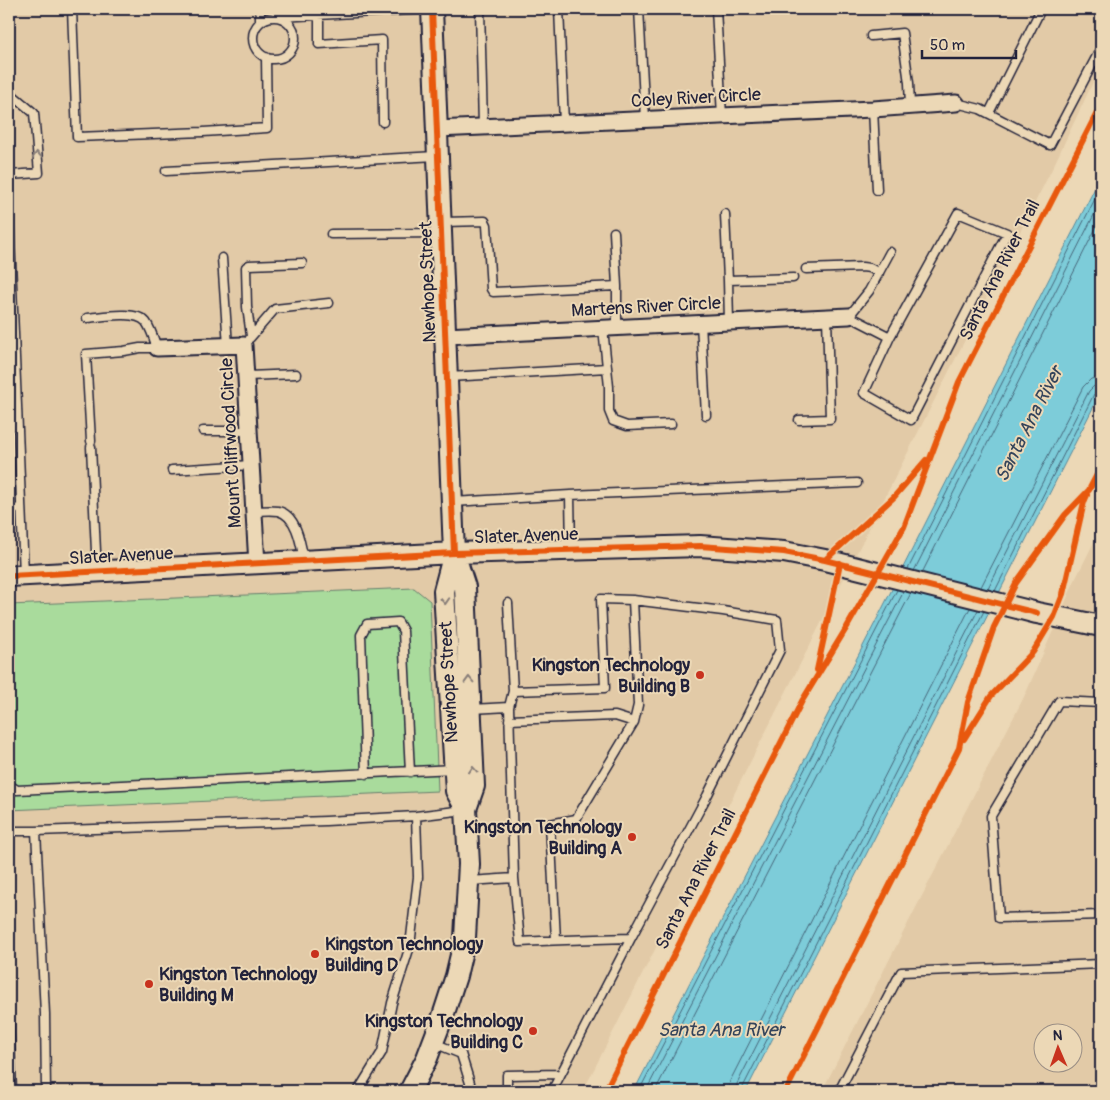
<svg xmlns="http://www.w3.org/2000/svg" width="1110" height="1100" font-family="Pangolin,sans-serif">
	<rect width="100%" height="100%" fill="#ecd8b6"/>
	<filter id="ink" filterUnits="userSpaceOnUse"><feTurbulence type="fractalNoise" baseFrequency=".02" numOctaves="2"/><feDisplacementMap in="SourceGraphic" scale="10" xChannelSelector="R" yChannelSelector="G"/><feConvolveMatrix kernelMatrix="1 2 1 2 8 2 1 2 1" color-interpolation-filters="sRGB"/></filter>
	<g filter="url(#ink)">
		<!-- built -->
		<path fill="#e2caa7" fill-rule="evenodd" d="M9,9H1101V65L1053,167L583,1091H9Z
			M1101,528V1091H822L1026,693L1075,580ZM1042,1032H1072V1062H1042Z"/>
		<!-- green -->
		<path fill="#a9db9c" stroke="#667e6c" d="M414,588L430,601L438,791L9,810V605Z"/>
		<!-- water -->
		<path fill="#7dccd9" stroke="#59889a" d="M1101,176V392L746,1091H634L878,617Z"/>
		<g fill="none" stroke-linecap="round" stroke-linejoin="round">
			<!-- shore -->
			<path stroke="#46667a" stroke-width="1" d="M908,569L1101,187
				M914,571L1101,201
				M922,573L1101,218
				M981,587L1083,387L1091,379L1101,377
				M988,589L1089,391L1094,386L1101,385
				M995,591L1094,394L1097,392L1101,391
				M639,1091L897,590
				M646,1091L904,591
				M655,1091L911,593
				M728,1091L730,1081L970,608
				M736,1091L737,1084L978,610
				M742,1091L743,1087L984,611"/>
			<!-- lane casing -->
			<g stroke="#22223b" stroke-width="11">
				<path id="lane" d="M72,9L77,137L203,132L267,128L266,57
					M260,9V22
					M480,9L483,126
					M559,9L564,123
					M639,9L645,119
					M716,9L722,116
					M319,16V44L382,40L383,122
					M253 38a21 21 0 1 1 42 0a21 21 0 1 1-42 0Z
					M280,17L430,9
					M871,36L902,33L909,83L910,106
					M9,92L34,113L39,173L9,175
					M956,103L980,109L1050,145L1101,48
					M873,109L877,190
					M989,113L1041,9
					M166,171L436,156
					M9,213L24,574
					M725,214L728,280
					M443,222L485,221L487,225L491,289L493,292L617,286V327
					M614,232L617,286
					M331,234L441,233
					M890,252L869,291L849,316L890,337L958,213L1007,233L911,420L864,393L890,337
					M222,258L228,346
					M806,269L862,267L870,268L879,273
					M87,318C101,317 136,310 146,322C151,329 154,339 157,348H140L124,351L86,354L91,441
					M729,322L728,280L793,278
					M701,323L706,415
					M603,328L609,387V411L613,421L627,426L671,424
					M251,336L247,307L246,267L249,265L302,263
					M250,338L275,309L329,303
					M246,376L296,374
					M448,377L607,368
					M799,420L830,419L827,317
					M203,431H249
					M91,447L97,572
					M172,470L251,465
					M453,502L570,495
					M9,509L21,508
					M254,511C261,511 270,510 278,511C297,515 301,545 304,561
					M571,549L570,495L857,483
					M508,603L513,691
					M1101,703L1059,701L991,816L999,918L1101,915
					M509,707L513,691L605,688L601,599L633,600
					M472,709L509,707L514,878
					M509,720L615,716L634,722
					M366,774L361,635L367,624L398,622L403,631L410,772
					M9,785L17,790L454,769
					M9,831H36L45,1014L46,1091
					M36,831L326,821L416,816L464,810
					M470,881L514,878L520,942C557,940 594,939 631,938L707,796L780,650L777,620L723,611L633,600L638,705L634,722L576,819L550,824L556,940
					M9,1021L12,1091
					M434,1043L461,1054L470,1083V1091
					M358,1091L382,1052L392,1003L410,946L418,877L416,816
					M507,1091V1075L560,1074
					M552,1091L631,938
					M839,1091L901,972L1101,964"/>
			</g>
			<!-- street casing -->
			<g stroke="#22223b" stroke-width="19">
				<path id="street" d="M437,129L873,109L956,103
					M445,336L849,316
					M157,348L244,345L257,564"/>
			</g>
			<!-- secondary casing -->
			<g stroke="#22223b" stroke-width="24">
				<path id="secondary" d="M454,553L444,591L456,791L466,809
					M9,576L454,553L700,546L784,552L825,560L1037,613L1101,626
					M410,1091L427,1058L443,1016L456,976L465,938L469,864L466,809L474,786L465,587L454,553L432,9"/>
			</g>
			<!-- lane -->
			<use href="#lane" stroke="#ecd8b6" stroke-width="8"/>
			<!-- street -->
			<use href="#street" stroke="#ecd8b6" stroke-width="15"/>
			<!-- secondary -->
			<use href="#secondary" stroke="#ecd8b6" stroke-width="20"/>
			<!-- cycleway casing -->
			<g stroke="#ecd8b6" stroke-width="9">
				<path id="cycleway" d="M432,9L454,553
					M825,560L894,497L926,460
					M9,576L454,553L700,546L784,552L825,560L1037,613
					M817,670L840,563
					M964,739L991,696L1033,652L1054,617L1063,594L1084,502L1087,495
					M605,1091L802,701L847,627L904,527L959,382L1101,105
					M786,1091L959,748L968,702L994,627L1016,583L1065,515L1089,490L1101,467"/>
			</g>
			<!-- cycleway -->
			<use href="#cycleway" stroke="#e8590c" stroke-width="6"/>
		</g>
		<!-- one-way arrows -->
		<defs><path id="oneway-chevron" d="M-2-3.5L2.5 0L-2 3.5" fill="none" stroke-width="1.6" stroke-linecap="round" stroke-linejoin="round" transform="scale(1.25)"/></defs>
		<g stroke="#877d78">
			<use href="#oneway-chevron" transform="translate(37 155) rotate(-94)"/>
			<use href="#oneway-chevron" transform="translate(445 601) rotate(87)"/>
			<use href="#oneway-chevron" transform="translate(469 680) rotate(-92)"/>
			<use href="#oneway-chevron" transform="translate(473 770) rotate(-94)"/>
		</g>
	</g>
	<!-- markers -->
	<g fill="#c8321e" stroke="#ecd8b6" stroke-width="2">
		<circle cx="700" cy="675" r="5"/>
		<circle cx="632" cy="837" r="5"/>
		<circle cx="315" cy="954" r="5"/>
		<circle cx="149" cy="984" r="5"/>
		<circle cx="533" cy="1031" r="5"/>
	</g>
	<g text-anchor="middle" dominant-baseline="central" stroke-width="4" stroke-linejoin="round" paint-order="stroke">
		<!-- street labels -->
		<g font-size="18" fill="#22223b" stroke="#ecd8b6">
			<text transform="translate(696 98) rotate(-3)">Coley River Circle</text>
			<text transform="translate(1000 270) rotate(-63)">Santa Ana River Trail</text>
			<text transform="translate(428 282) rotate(-92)">Newhope Street</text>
			<text transform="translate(646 307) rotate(-3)">Martens River Circle</text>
			<text transform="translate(231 443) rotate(-93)">Mount Cliffwood Circle</text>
			<text transform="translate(526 536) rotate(-2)">Slater Avenue</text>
			<text transform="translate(121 556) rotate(-3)">Slater Avenue</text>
			<text transform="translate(449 682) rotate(-93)">Newhope Street</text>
			<text transform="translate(696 879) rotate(-63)">Santa Ana River Trail</text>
		</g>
		<!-- poi labels -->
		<g font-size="18" font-weight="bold" fill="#22223b" stroke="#ecd8b6" text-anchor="end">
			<text x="690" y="665">Kingston Technology<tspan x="690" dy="21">Building B</tspan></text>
			<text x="622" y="827">Kingston Technology<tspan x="622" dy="21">Building A</tspan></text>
			<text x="325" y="944" text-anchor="start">Kingston Technology<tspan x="325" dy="21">Building D</tspan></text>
			<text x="159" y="974" text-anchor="start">Kingston Technology<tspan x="159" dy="21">Building M</tspan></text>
			<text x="523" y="1021">Kingston Technology<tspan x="523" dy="21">Building C</tspan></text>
		</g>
		<!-- water labels -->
		<g font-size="19" font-style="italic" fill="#34445b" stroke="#ecd8b6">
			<text transform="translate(1029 424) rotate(-63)">Santa Ana River</text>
			<text x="721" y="1030">Santa Ana River</text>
		</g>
	</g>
	<!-- margin -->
	<rect width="1110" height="1100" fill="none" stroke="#ecd8b6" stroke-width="30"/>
	<rect x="15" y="15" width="1080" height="1070" fill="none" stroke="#22223b" stroke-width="2" filter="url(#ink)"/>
	<!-- north arrow -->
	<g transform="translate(1058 1048) rotate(358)"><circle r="24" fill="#ecd8b6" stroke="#9b8f85"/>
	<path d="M0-4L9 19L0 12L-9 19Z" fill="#c8321e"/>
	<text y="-8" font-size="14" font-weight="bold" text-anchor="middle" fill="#22223b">N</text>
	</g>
	<!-- scale -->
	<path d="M922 50v8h94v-8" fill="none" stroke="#22223b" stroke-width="2.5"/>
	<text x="930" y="50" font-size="15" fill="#22223b" stroke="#ecd8b6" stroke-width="4" paint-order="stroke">50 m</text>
</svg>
